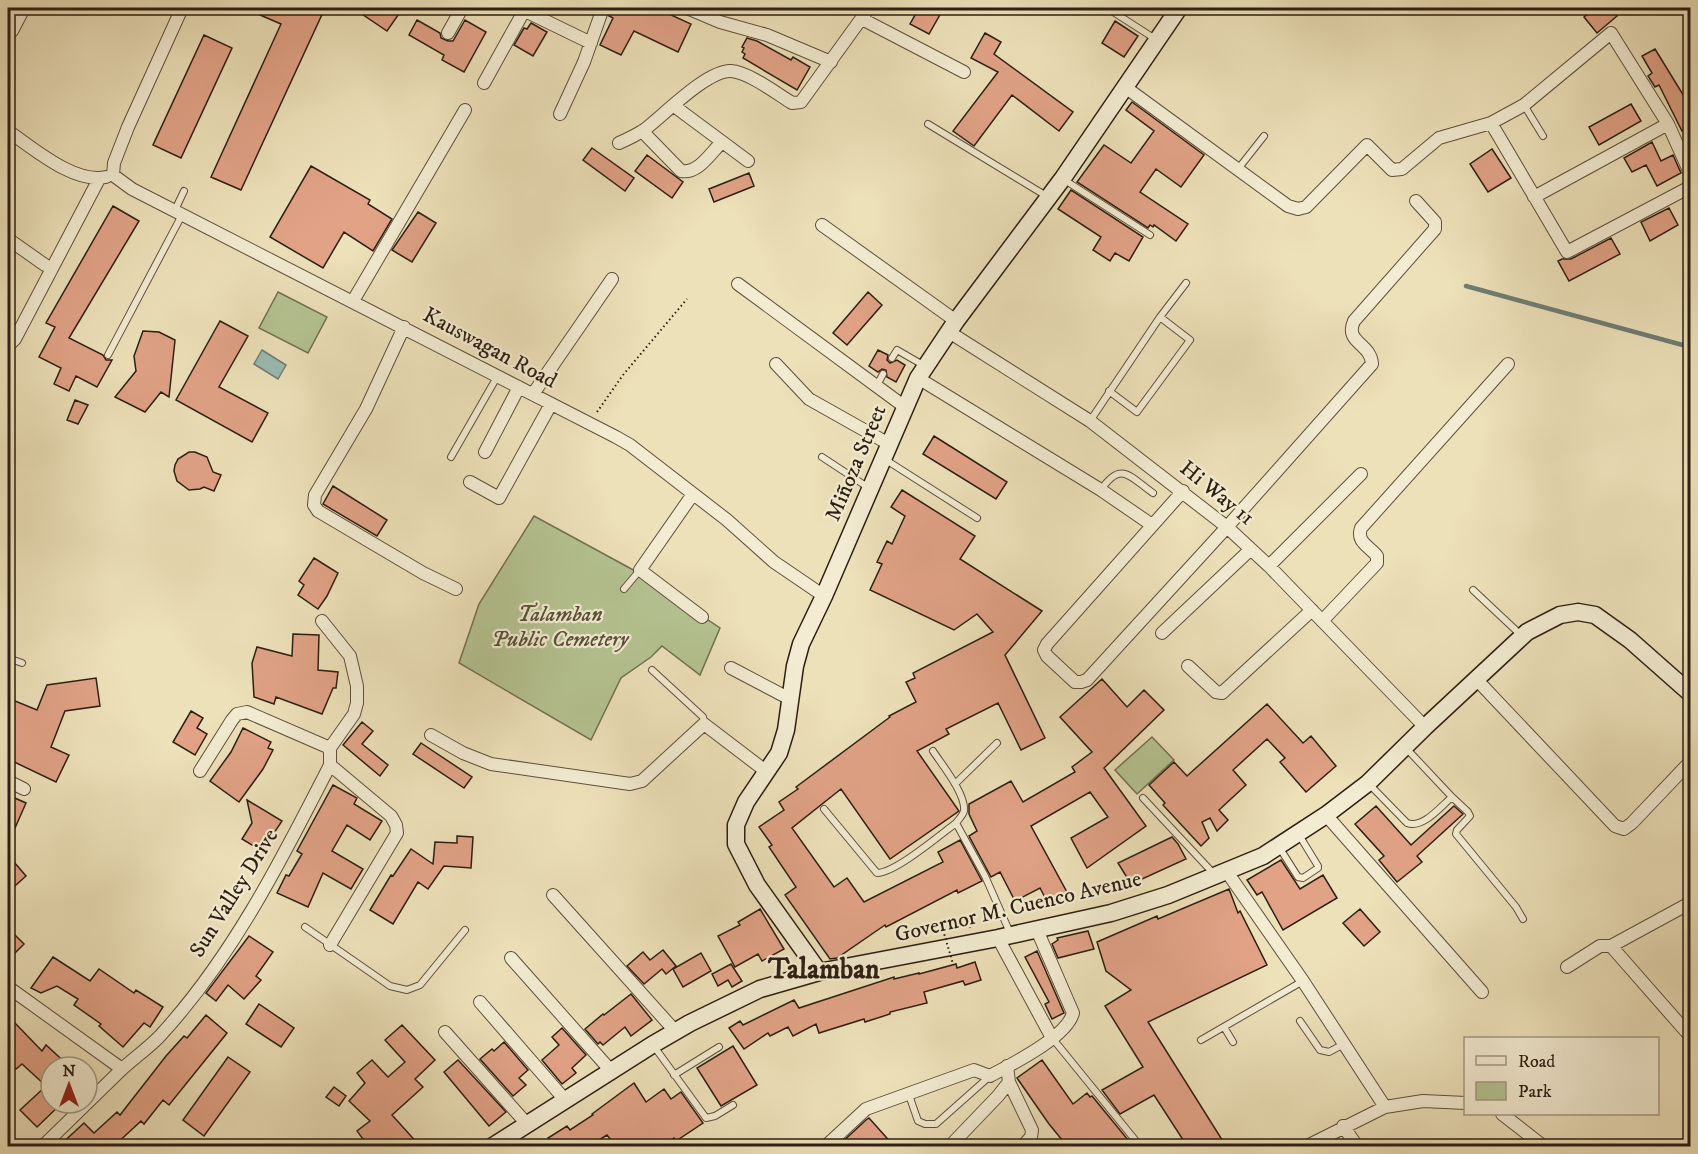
<svg xmlns="http://www.w3.org/2000/svg" width="1698" height="1154" font-family="'IM FELL DW Pica',serif">
	<rect width="100%" height="100%" fill="#ede1ba"/>
	<filter id="stains"><feTurbulence type="fractalNoise" baseFrequency=".00333" numOctaves="4"/><feColorMatrix values="0 0 0 0 .2 0 0 0 0 .09 0 0 0 0 .02 0 0 0 .5 -.17"/></filter>
	<radialGradient id="worn" r=".72"><stop offset=".6" stop-color="#630" stop-opacity="0"/><stop offset="1" stop-color="#630" stop-opacity=".3"/></radialGradient>
	<!-- green -->
	<path fill="#b5c392" stroke="#717052" stroke-width="1.5" d="M278,292L327,317L308,353L259,328Z
		M534,516L637,572L720,628L700,675L662,646L651,657L621,678L591,740L459,663L479,604Z
		M1152,737L1174,760L1137,794L1115,770Z"/>
	<!-- water -->
	<path fill="#9bbcb6" stroke="#6f7d74" stroke-width="1.5" d="M262,350L286,365L278,379L254,364Z"/>
	<g fill="none" stroke-linecap="round" stroke-linejoin="round">
		<!-- stream -->
		<path stroke="#6f7d74" stroke-width="4.5" d="M1466,286L1690,347"/>
	</g>
	<!-- building -->
	<path fill="#e1a286" stroke="#2d1e12" stroke-width="1.5" d="M244,8H325L241,190L211,177L281,24Z
		M353,8H403L387,31Z
		M613,8H656L691,24L678,52L634,31L621,55L600,45L613,18L609,16Z
		M919,8H935L942,11L929,34L910,24Z
		M1595,8H1610L1617,16L1597,33L1584,17Z
		M417,20L440,33L441,38L448,41H453L465,20L486,32L464,72L442,60L444,55L409,35Z
		M1115,21L1138,36L1124,57L1102,43Z
		M531,23L547,32L533,56L514,45L524,28L527,29Z
		M985,33L1001,42L994,54L1073,112L1059,131L1012,95L974,146L953,131L998,72L971,58Z
		M204,35L232,48L181,158L153,145Z
		M747,38L757,41L791,60L793,57L810,67L797,90L743,58L745,54L742,52L744,48L742,47Z
		M1655,49L1690,106V127L1682,131L1659,85L1655,87L1648,76L1652,73L1642,56Z
		M1132,102L1204,155L1181,187L1156,169L1140,192L1188,224L1176,241L1154,225L1153,227L1150,225L1148,228L1077,182L1104,145L1131,163L1154,131L1126,110Z
		M1631,104L1641,121L1599,145L1589,127Z
		M1652,142L1661,161L1673,155L1681,173L1657,186L1646,165L1632,172L1624,158Z
		M592,148L634,178L625,191L583,160Z
		M1492,149L1511,178L1488,192L1470,164Z
		M647,155L683,182L672,198L635,171Z
		M311,166L370,200L368,204L392,219L373,251L344,232L323,268L270,237Z
		M749,173L754,186L714,202L709,189Z
		M1071,190L1143,237L1129,261L1115,253L1110,261L1093,250L1101,237L1058,209Z
		M113,206L139,221L69,338L103,355L106,360H112L97,387L76,376L69,391L54,384L61,368L39,357L55,327L46,323Z
		M1669,208L1678,225L1650,241L1641,222Z
		M418,212L436,223L412,262L392,250Z
		M1611,238L1620,254L1569,281L1558,261L1562,259H1571Z
		M868,292L882,305L847,345L833,333Z
		M220,321L248,336L219,387L268,413L252,442L176,400Z
		M143,331L159,332L175,340L169,397L161,392L145,412L115,397L136,371L134,356Z
		M878,350L888,355L887,360L890,363L897,360L905,365L896,382L887,377L886,370L882,369L878,372L869,366Z
		M75,400L88,405L78,424L67,420Z
		M934,436L1007,482L996,499L923,454Z
		M189,452H195L207,457L213,472L221,475L214,491L204,487L200,489L189,490L177,481L174,471L175,465L178,459Z
		M333,486L387,520L377,536L323,504Z
		M902,490L975,536L960,559L1042,611L1005,655L1045,738L1021,750L998,703L946,729L949,734L917,751L959,811L890,859L841,789L792,828L834,887L847,878L864,902L943,862L938,852L960,840L982,881L958,893L957,890L886,927L885,925L837,958L830,959L785,895L796,887L769,847L772,845L759,827L784,810L779,802L798,789L796,787L890,717L889,716L916,702L906,682L915,678L913,673L993,632L977,614L954,630L870,590L882,564L877,562L887,541L892,544L905,516L891,507Z
		M314,558L338,573L327,596L318,609L298,595L304,585L299,581Z
		M293,634L319,635L318,670L338,672L336,688H333L322,714L276,697L274,704L254,697L252,663L257,647L292,656Z
		M96,678L100,706L65,711L51,747L69,755L56,782L8,759V698L37,710L47,685Z
		M1102,679L1127,707L1144,690L1164,710L1104,768L1146,826L1087,868L1071,838L1108,817L1090,792L1031,826L1068,894L1049,905L1040,888L1015,901L1000,872L991,877L969,836L977,831L969,814V804L1011,781L1023,802L1075,772L1072,767L1092,752L1060,717Z
		M1267,704L1303,743L1311,736L1336,766L1306,792L1280,762L1285,758L1267,739L1233,770L1246,785L1219,810L1228,820L1217,831L1210,818L1202,822L1209,838L1201,846L1163,805L1165,803L1149,785L1174,762L1187,776Z
		M191,711L203,718L197,728L207,734L195,755L173,742Z
		M362,722L373,731L362,744L388,765L380,776L343,745Z
		M243,728L271,742L268,748L273,750L263,769L239,802L210,781L231,752Z
		M421,743L472,777L464,788L413,754Z
		M333,785L357,798L354,804L382,821L370,840L347,825L332,851L363,869L351,889L323,873L308,907L277,893L286,875L289,876L302,854L297,851Z
		M8,795L26,803L8,844Z
		M247,800L282,821L262,851L242,839L252,823Z
		M1376,806L1411,845L1454,806L1463,814L1417,856L1422,862L1397,882L1379,860L1384,856L1355,824Z
		M457,836L473,837L471,868L444,866L428,889L418,882L393,924L370,910L391,875L393,876L411,849L433,864L435,842L457,843Z
		M1172,837L1178,844L1186,859L1131,884L1118,863Z
		M8,855L26,876L8,892Z
		M1281,860L1300,889L1323,875L1337,898L1283,930L1262,892L1257,895L1247,880Z
		M1229,889L1238,913L1240,911L1267,965L1148,1022L1226,1146H1187L1154,1095L1120,1114L1102,1090L1143,1067L1105,1006L1131,990L1106,971L1097,942L1157,916L1158,919Z
		M760,909L784,949L762,961L758,954L735,967L718,936L740,925L738,922Z
		M1360,909L1380,932L1364,946L1343,923Z
		M8,928L24,944L8,960Z
		M1088,931L1094,949L1058,958L1052,944L1058,940L1057,938Z
		M249,936L273,952L256,976L261,980L244,999L228,985L216,1001L206,993Z
		M663,950L676,966L666,974L662,969L644,984L627,966L643,952L650,960Z
		M1037,951L1064,1013L1052,1019L1045,1004L1049,1002L1025,957Z
		M701,953L711,971L683,987L673,969Z
		M53,957L90,981L99,969L134,993L136,990L163,1007L150,1027L144,1023L123,1047L99,1026L101,1024L74,1005L78,999L57,986L41,993L31,988Z
		M975,962L981,980L965,985L963,981L924,992L927,1003L890,1012V1014L865,1022L864,1019L819,1033L816,1024L793,1036L788,1027L770,1036L768,1033L744,1049L729,1028L740,1021L743,1025L794,1000L799,1008L894,977V979L919,973V974L956,964L957,968Z
		M731,964L742,981L732,987L728,980L718,986L712,974Z
		M631,994L652,1020L631,1036L625,1027L603,1045L600,1042L598,1044L585,1029L603,1014L604,1015Z
		M259,1004L294,1028L281,1047L246,1024Z
		M206,1015L227,1033L169,1105L163,1100L144,1124L141,1121L114,1146H59L84,1123L94,1133L117,1112L120,1115L166,1056L184,1036L187,1038Z
		M14,1022L42,1051L46,1045L70,1067H51V1103H62L37,1127L20,1110L46,1086L22,1064L16,1069L8,1061V1029Z
		M402,1025L435,1060L415,1079L423,1087L392,1115L420,1146H368L357,1131L370,1121L349,1101L365,1083L357,1073L372,1060L388,1077L405,1062L385,1040Z
		M562,1028L586,1055L572,1068L576,1073L562,1084L542,1060L559,1045L552,1037Z
		M504,1042L528,1070L519,1078L526,1085L513,1096L480,1059L492,1049L494,1051Z
		M733,1046L757,1085L721,1106L697,1068Z
		M228,1057L250,1072L204,1136L183,1120Z
		M458,1060L506,1112L489,1126L444,1072Z
		M1042,1060L1073,1104L1087,1093L1090,1097L1092,1096L1133,1146H1067L1049,1124L1017,1078Z
		M634,1083L646,1102L664,1089L671,1099L681,1092L703,1123L676,1141L674,1138L662,1146H616L607,1135L589,1146H553L548,1138L567,1126L570,1130L593,1115L592,1114Z
		M334,1087L346,1096L339,1106L326,1097Z
		M869,1118L894,1146H838L866,1120Z"/>
	<g fill="none" stroke-linecap="round" stroke-linejoin="round">
		<!-- lane casing -->
		<g stroke="#5d4f3c" stroke-width="8">
			<path id="lane" d="M1107,8L1157,40
				M1524,105L1543,136
				M928,124L1048,197
				M1238,169L1264,136
				M1063,179L1150,235
				M175,210L184,191
				M108,355L182,215
				M892,358L897,350L923,365
				M876,387L883,374
				M1109,391L1137,412L1190,340L1160,317
				M1090,421L1160,317L1186,283
				M451,457L497,377
				M822,457L869,488
				M886,460L977,518
				M1101,490C1121,460 1130,477 1153,493
				M624,589L640,570
				M1473,590L1522,636
				M8,658L22,663
				M652,670L703,717L704,724
				M1405,747L1452,797L1468,812L1470,816L1457,830L1456,834L1516,907L1523,919
				M933,751C942,765 966,794 964,811C963,815 959,819 956,823
				M1368,783L1407,823C1423,829 1440,807 1452,797
				M955,784L997,743
				M1143,798L1214,874
				M824,809L877,873C895,873 940,835 956,823L985,876L1011,935
				M1279,847L1298,877L1303,878L1318,868V866L1299,835
				M305,927L390,986L407,990L420,985L465,930
				M1300,1021L1320,1050L1329,1052L1344,1044
				M1224,1027L1233,1042
				M1053,1039L1140,1146
				M1201,1040L1303,981
				M653,1045L706,1118L715,1116L733,1105
				M674,1075L719,1047
				M909,1095L918,1121L925,1124H936L990,1076"/>
		</g>
		<!-- street casing -->
		<g stroke="#5d4f3c" stroke-width="14">
			<path id="street" d="M519,8L591,43
				M687,8L720,22L767,35L831,62
				M862,19L964,72
				M8,32L12,31L24,8
				M448,33L462,8
				M484,83L524,11
				M1125,87L1288,206L1298,209L1306,207L1367,145L1392,170L1402,169L1439,138L1491,123L1524,105L1611,33L1668,124L1690,173
				M674,106L748,161
				M560,114L584,62L603,8
				M1491,123L1567,252L1690,187
				M8,131C33,148 74,184 106,177
				M642,131L681,171C698,174 710,154 721,143
				M619,143C628,139 636,135 644,130C664,115 707,70 731,71C748,72 776,93 792,103L801,102L869,8
				M113,175L132,189L616,437L630,445L727,520L774,562L824,596
				M113,175L114,163L128,127L182,8
				M1534,197L1668,124
				M822,225L956,321
				M8,239L45,265
				M738,284L905,407
				M353,301L465,110
				M404,327L366,409L315,495L314,505L318,511L423,573L456,589
				M949,332L1090,421L1227,527L1269,566L1425,727
				M8,346L15,339L99,179
				M776,364L809,399L889,444
				M918,378L1101,490L1152,525
				M533,394L612,279
				M485,452L519,387
				M470,482L499,498L551,404
				M1183,491L1047,644L1044,650L1047,656L1075,682H1081L1087,680L1227,527L1372,364C1371,343 1344,343 1354,321L1435,229V222L1416,201
				M693,494L640,570L702,617
				M1269,566L1361,474
				M1322,621L1377,563V556C1369,546 1356,542 1361,528L1508,364
				M1162,633L1251,549
				M1188,666L1216,692L1222,693L1312,610
				M731,668L790,699
				M1477,680L1615,826L1624,829L1632,823L1690,762
				M431,735L463,753L491,764L630,784L642,781L704,724L767,772
				M200,771L232,720L237,714L247,712L330,748
				M8,781L24,789
				M1326,815L1482,992
				M1227,872L1303,981L1385,1107
				M553,895L676,1032
				M998,938L1052,1038
				M330,945L397,833L396,825L391,816L330,765
				M1611,946L1690,1036
				M511,958L612,1072
				M1567,967L1600,946H1611L1690,903
				M8,987L122,1069
				M480,1002L566,1101
				M445,1032L527,1124
				M1007,1066L1009,1082L1032,1130L1031,1137L1023,1146
				M1502,1114L1543,1146
				M1343,1126L1357,1146
				M43,1146C69,1121 95,1095 121,1070C133,1059 147,1049 159,1037C232,958 281,861 330,765V748L354,714L357,703V686L350,656L322,621
				M826,1146L866,1109L974,1070L990,1076C1012,1064 1067,1037 1073,1013L1037,930
				M950,1146L998,1096L1009,1082
				M1307,1146L1385,1107L1423,1101L1466,1103"/>
		</g>
		<!-- secondary casing -->
		<g stroke="#2d1e12" stroke-width="19">
			<path id="secondary" d="M819,972L757,885L736,844V825L746,802L779,753L786,730L795,666L801,644L824,596L918,378L956,321L1063,178L1179,8
				M493,1146L652,1045L690,1023L760,989L819,972L998,938L1111,913L1168,895L1263,856L1326,815L1368,783L1425,727L1527,632L1560,615L1578,612L1595,615L1630,640L1690,693"/>
		</g>
		<!-- path -->
		<path stroke="#2d1e12" stroke-width="2" stroke-dasharray="1.5 3" stroke-linecap="butt" d="M597,412L623,375L687,299
			M943,930L969,923L970,928"/>
		<!-- lane -->
		<use href="#lane" stroke="#f3ecd2" stroke-width="6"/>
		<!-- street -->
		<use href="#street" stroke="#f3ecd2" stroke-width="12"/>
		<!-- secondary -->
		<use href="#secondary" stroke="#f3ecd2" stroke-width="16"/>
		<!-- path-bridge -->
		<path stroke="#2d1e12" stroke-width="2" stroke-dasharray="1.5 3" stroke-linecap="butt" d="M943,930L953,964"/>
	</g>
	<g text-anchor="middle" dominant-baseline="central" stroke-width="4.5" stroke-linejoin="round" paint-order="stroke">
		<!-- street labels -->
		<g font-size="22" fill="#2d1e12" stroke="#f3ecd2">
			<text transform="translate(490 348) rotate(28)">Kauswagan Road</text>
			<text transform="translate(856 463) rotate(-67)">Miñoza Street</text>
			<text transform="translate(1217 493) rotate(39)">Hi Way 11</text>
			<text transform="translate(234 893) rotate(-58)">Sun Valley Drive</text>
			<text transform="translate(1018 907) rotate(-13)">Governor M. Cuenco Avenue</text>
		</g>
		<!-- park labels -->
		<g font-size="22" font-style="italic" fill="#565038" stroke="#f3ecd2">
			<text x="560" y="614">Talamban<tspan x="560" dy="25">Public Cemetery</tspan></text>
		</g>
		<!-- district labels -->
		<g font-size="28" font-weight="bold" fill="#2d1e12" stroke="#f3ecd2">
			<text x="824" y="969">Talamban</text>
		</g>
	</g>
	<!-- margin -->
	<rect width="1698" height="1154" fill="none" stroke="#ede1ba" stroke-width="30"/>
	<rect x="9" y="9" width="1680" height="1136" fill="none" stroke="#2d1e12" stroke-width="3"/>
	<rect x="15" y="15" width="1668" height="1124" fill="none" stroke="#2d1e12" stroke-width="1.5"/>
	<!-- legend -->
	<rect x="1464" y="1037" width="195" height="78" fill="#f3ecd2" stroke="#a49a85" stroke-width="1.5"/>
	<rect x="1476" y="1056" width="30" height="9" fill="#f3ecd2" stroke="#a49a85" stroke-width="1.5"/>
	<text x="1518" y="1067" font-size="18" fill="#2d1e12">Road</text>
	<rect x="1476" y="1082" width="30" height="18" fill="#b5c392" stroke="#a49a85" stroke-width="1.5"/>
	<text x="1518" y="1097" font-size="18" fill="#2d1e12">Park</text>
	<!-- north arrow -->
	<g transform="translate(69 1085)"><circle r="28" fill="#f3ecd2" stroke="#a49a85" stroke-width="1.5"/>
	<path d="M0-4.5L10 22L0 15L-10 22Z" fill="#8f2418"/>
	<text y="-9" font-size="16" font-weight="bold" text-anchor="middle" fill="#2d1e12">N</text>
	</g>
	<rect width="100%" height="100%" filter="url(#stains)"/>
	<rect width="100%" height="100%" fill="url(#worn)"/>
</svg>
